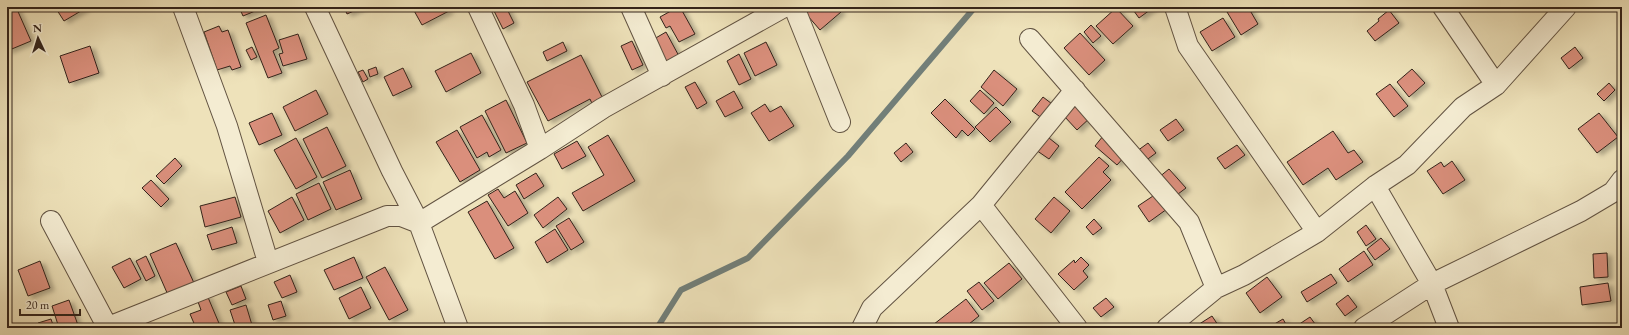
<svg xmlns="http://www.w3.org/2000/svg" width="1629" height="335" font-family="'EB Garamond',serif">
	<defs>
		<filter id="shadow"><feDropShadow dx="4.5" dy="2.5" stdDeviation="2" flood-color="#0004"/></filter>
	</defs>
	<rect width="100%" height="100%" fill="#eee2ba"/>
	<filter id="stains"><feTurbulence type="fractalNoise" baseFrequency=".005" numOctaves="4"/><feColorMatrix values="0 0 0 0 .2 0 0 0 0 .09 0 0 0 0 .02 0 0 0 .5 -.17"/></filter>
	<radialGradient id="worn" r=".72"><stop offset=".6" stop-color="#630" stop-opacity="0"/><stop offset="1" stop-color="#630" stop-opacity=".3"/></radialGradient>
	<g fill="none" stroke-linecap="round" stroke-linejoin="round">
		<!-- stream -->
		<path stroke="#727f79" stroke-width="6" d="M657,328L681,290L748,258L848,156L975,7"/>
	</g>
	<!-- building -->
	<path fill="#da8f7c" stroke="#33231a" filter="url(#shadow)" d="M12,7H16L31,41L7,51V9Z
		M55,7H85L86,8L64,21Z
		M239,7H265L243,16Z
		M344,7H363L347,14Z
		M412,7H447L449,11L422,25Z
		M492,7H506L514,23L503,29Z
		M678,7H680L695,34L679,42L670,26L666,28L660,17Z
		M803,7H837L841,12L820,30L801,8Z
		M1131,7H1154L1139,18Z
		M1224,7H1248L1258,24L1241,35Z
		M1116,8L1133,26L1113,44L1096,26Z
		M1389,10L1399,23L1375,41L1367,31L1379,21L1378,19Z
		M266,15L279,48L273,51L282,73L268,78L246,23Z
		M1223,18L1235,37L1212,51L1200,32Z
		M1091,25L1101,36L1093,43L1084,32Z
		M219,26L222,32L228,30L241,67L232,70L230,66L217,70L204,32Z
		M666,32L680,58L667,64L654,39Z
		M1080,33L1105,60L1089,75L1064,48Z
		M298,34L307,59L283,66L279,54L283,53L279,40Z
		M632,41L643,65L632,70L621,46Z
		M563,42L567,51L547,61L543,52Z
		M766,42L777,65L755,76L744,53Z
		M90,46L99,73L69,83L60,56Z
		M252,47L257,57L251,60L246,50Z
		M1575,47L1583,58L1569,69L1561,58Z
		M471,53L481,73L446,92L435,71Z
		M739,54L751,79L739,85L727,61Z
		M581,55L605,103L594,108L590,99L548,121L527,82Z
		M376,67L378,74L370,77L368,70Z
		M403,68L412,87L393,96L384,77Z
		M1412,69L1425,83L1409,97L1397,82Z
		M363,70L368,79L363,82L358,72Z
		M994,70L1017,89L1003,106L981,87Z
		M695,82L707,103L697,109L685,87Z
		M1609,83L1615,90L1604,101L1597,94Z
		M1390,84L1408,106L1394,117L1376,94Z
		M316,90L328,114L295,131L283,107Z
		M980,90L994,103L984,114L970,101Z
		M734,91L743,108L725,117L716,101Z
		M1043,97L1056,107L1046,121L1032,111Z
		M945,99L975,129L968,136L962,130L956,138L931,113Z
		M506,100L527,143L506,153L485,111Z
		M1079,102L1092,116L1077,130L1064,116Z
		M765,104L770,112L781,106L794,126L769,141L751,113Z
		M996,107L1011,122L990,142L975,127Z
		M272,113L282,135L259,145L249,123Z
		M1599,113L1618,137L1597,153L1578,129Z
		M482,115L501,150L489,157L487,152L477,158L460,127Z
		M1176,119L1184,130L1168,141L1160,130Z
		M327,127L346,166L322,178L303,139Z
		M457,130L480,170L460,182L436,142Z
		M1333,131L1348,153L1354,150L1363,162L1336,180L1328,168L1303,185L1287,162Z
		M1044,134L1059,146L1049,159L1033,148Z
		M608,135L635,181L583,211L572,193L604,175L588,147Z
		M1103,136L1125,156L1117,165L1095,146Z
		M296,138L317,177L296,189L274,150Z
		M577,141L586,156L562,169L554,154Z
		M906,143L913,152L901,162L894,153Z
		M1148,143L1156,153L1141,164L1133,154Z
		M1237,145L1245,155L1225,169L1217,158Z
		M1099,157L1109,166L1103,172L1111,180L1082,209L1065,192Z
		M175,158L182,166L164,184L156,176Z
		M1452,161L1465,180L1443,194L1427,171L1441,162L1444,167Z
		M1169,169L1186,188L1174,197L1158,178Z
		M350,170L362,199L336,210L323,182Z
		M536,173L544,186L524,199L516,185Z
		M151,180L169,199L161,207L142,188Z
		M319,183L331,209L308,220L296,194Z
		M498,189L504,198L515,191L528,213L508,226L488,195Z
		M1156,194L1167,209L1149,222L1138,206Z
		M235,197L241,217L205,227L200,206Z
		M292,197L304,220L280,233L268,211Z
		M558,197L567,209L543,228L534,215Z
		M1054,197L1070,211L1051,233L1035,219Z
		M487,201L514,248L495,259L468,212Z
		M569,218L584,242L571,250L556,226Z
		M1094,219L1102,228L1093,235L1086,227Z
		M1366,225L1376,239L1366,246L1357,232Z
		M232,227L237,243L212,250L207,235Z
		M555,229L568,250L547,263L535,242Z
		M1381,238L1390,249L1375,260L1367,249Z
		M176,243L194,283L168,295L150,254Z
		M1364,251L1373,265L1348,282L1339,269Z
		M1607,253L1608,277L1594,278L1593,254Z
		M146,256L155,276L146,281L136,261Z
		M354,257L363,278L334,290L324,270Z
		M1081,257L1089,265L1083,271L1088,277L1074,290L1058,274L1074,260L1075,263Z
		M130,258L141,279L124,288L112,267Z
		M40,261L50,288L28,296L18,270Z
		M1009,263L1022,279L998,299L984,283Z
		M385,267L408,310L389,320L366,277Z
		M1331,274L1337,283L1307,302L1301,292Z
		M290,275L297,292L282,298L274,282Z
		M1267,277L1282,297L1260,313L1246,293Z
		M979,282L994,301L982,310L967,291Z
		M1608,283L1611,301L1582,305L1580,287Z
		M241,286L246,299L232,305L226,292Z
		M361,287L371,308L349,319L339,298Z
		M207,295L221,328H196L190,314L201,310L197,299Z
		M1348,295L1357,307L1345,316L1336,304Z
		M1106,298L1114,307L1101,317L1093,308Z
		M966,299L979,316L964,328H929Z
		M69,300L79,328H59L52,306Z
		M281,301L286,316L273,320L268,305Z
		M246,305L252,325L236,328L230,310Z
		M1212,316L1220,328H1193Z
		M1310,317L1318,328H1296L1295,327Z
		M51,319L54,328H39L38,323Z
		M1283,319L1288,328H1272L1271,326Z"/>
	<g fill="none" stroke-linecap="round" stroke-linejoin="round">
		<!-- street casing -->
		<g stroke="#625342" stroke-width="22">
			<path id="street" d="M183,7L227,126L268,262
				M315,7L392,171L419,223L458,328
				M478,7L524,105L540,149
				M631,7L662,76
				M794,7L840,122
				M1175,7L1188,46L1317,232
				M1443,7L1496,85
				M1030,39L1189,222L1216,288
				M1375,186L1432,284L1449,328
				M981,205L1077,328
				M51,221L108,328
				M106,328L387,216H401L419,223L540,149L603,108L784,7
				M862,328L872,308L981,205L1075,90
				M1167,328L1216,288L1244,275L1317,232L1375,186L1407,165L1463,107L1496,85L1566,7
				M1364,328L1432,284L1581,211L1613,192L1622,180"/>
		</g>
		<!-- street -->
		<use href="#street" stroke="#f4ecd2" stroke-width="20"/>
	</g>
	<!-- margin -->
	<rect width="1629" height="335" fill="none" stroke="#eee2ba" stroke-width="24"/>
	<rect x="8" y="8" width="1613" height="319" fill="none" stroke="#33231a" stroke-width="2"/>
	<rect x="12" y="12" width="1605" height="311" fill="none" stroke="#33231a"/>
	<!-- north arrow -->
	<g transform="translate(38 38) rotate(356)" stroke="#f4ecd2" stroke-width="3" paint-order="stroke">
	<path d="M0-3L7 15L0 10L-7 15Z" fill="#33231a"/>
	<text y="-6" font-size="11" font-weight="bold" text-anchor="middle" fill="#33231a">N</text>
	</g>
	<!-- scale -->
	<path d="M20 309v6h60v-6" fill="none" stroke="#33231a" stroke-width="2"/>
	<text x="26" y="309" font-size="12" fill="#33231a" stroke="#f4ecd2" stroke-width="3" paint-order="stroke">20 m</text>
	<rect width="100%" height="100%" filter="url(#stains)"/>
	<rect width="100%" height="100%" fill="url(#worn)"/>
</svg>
